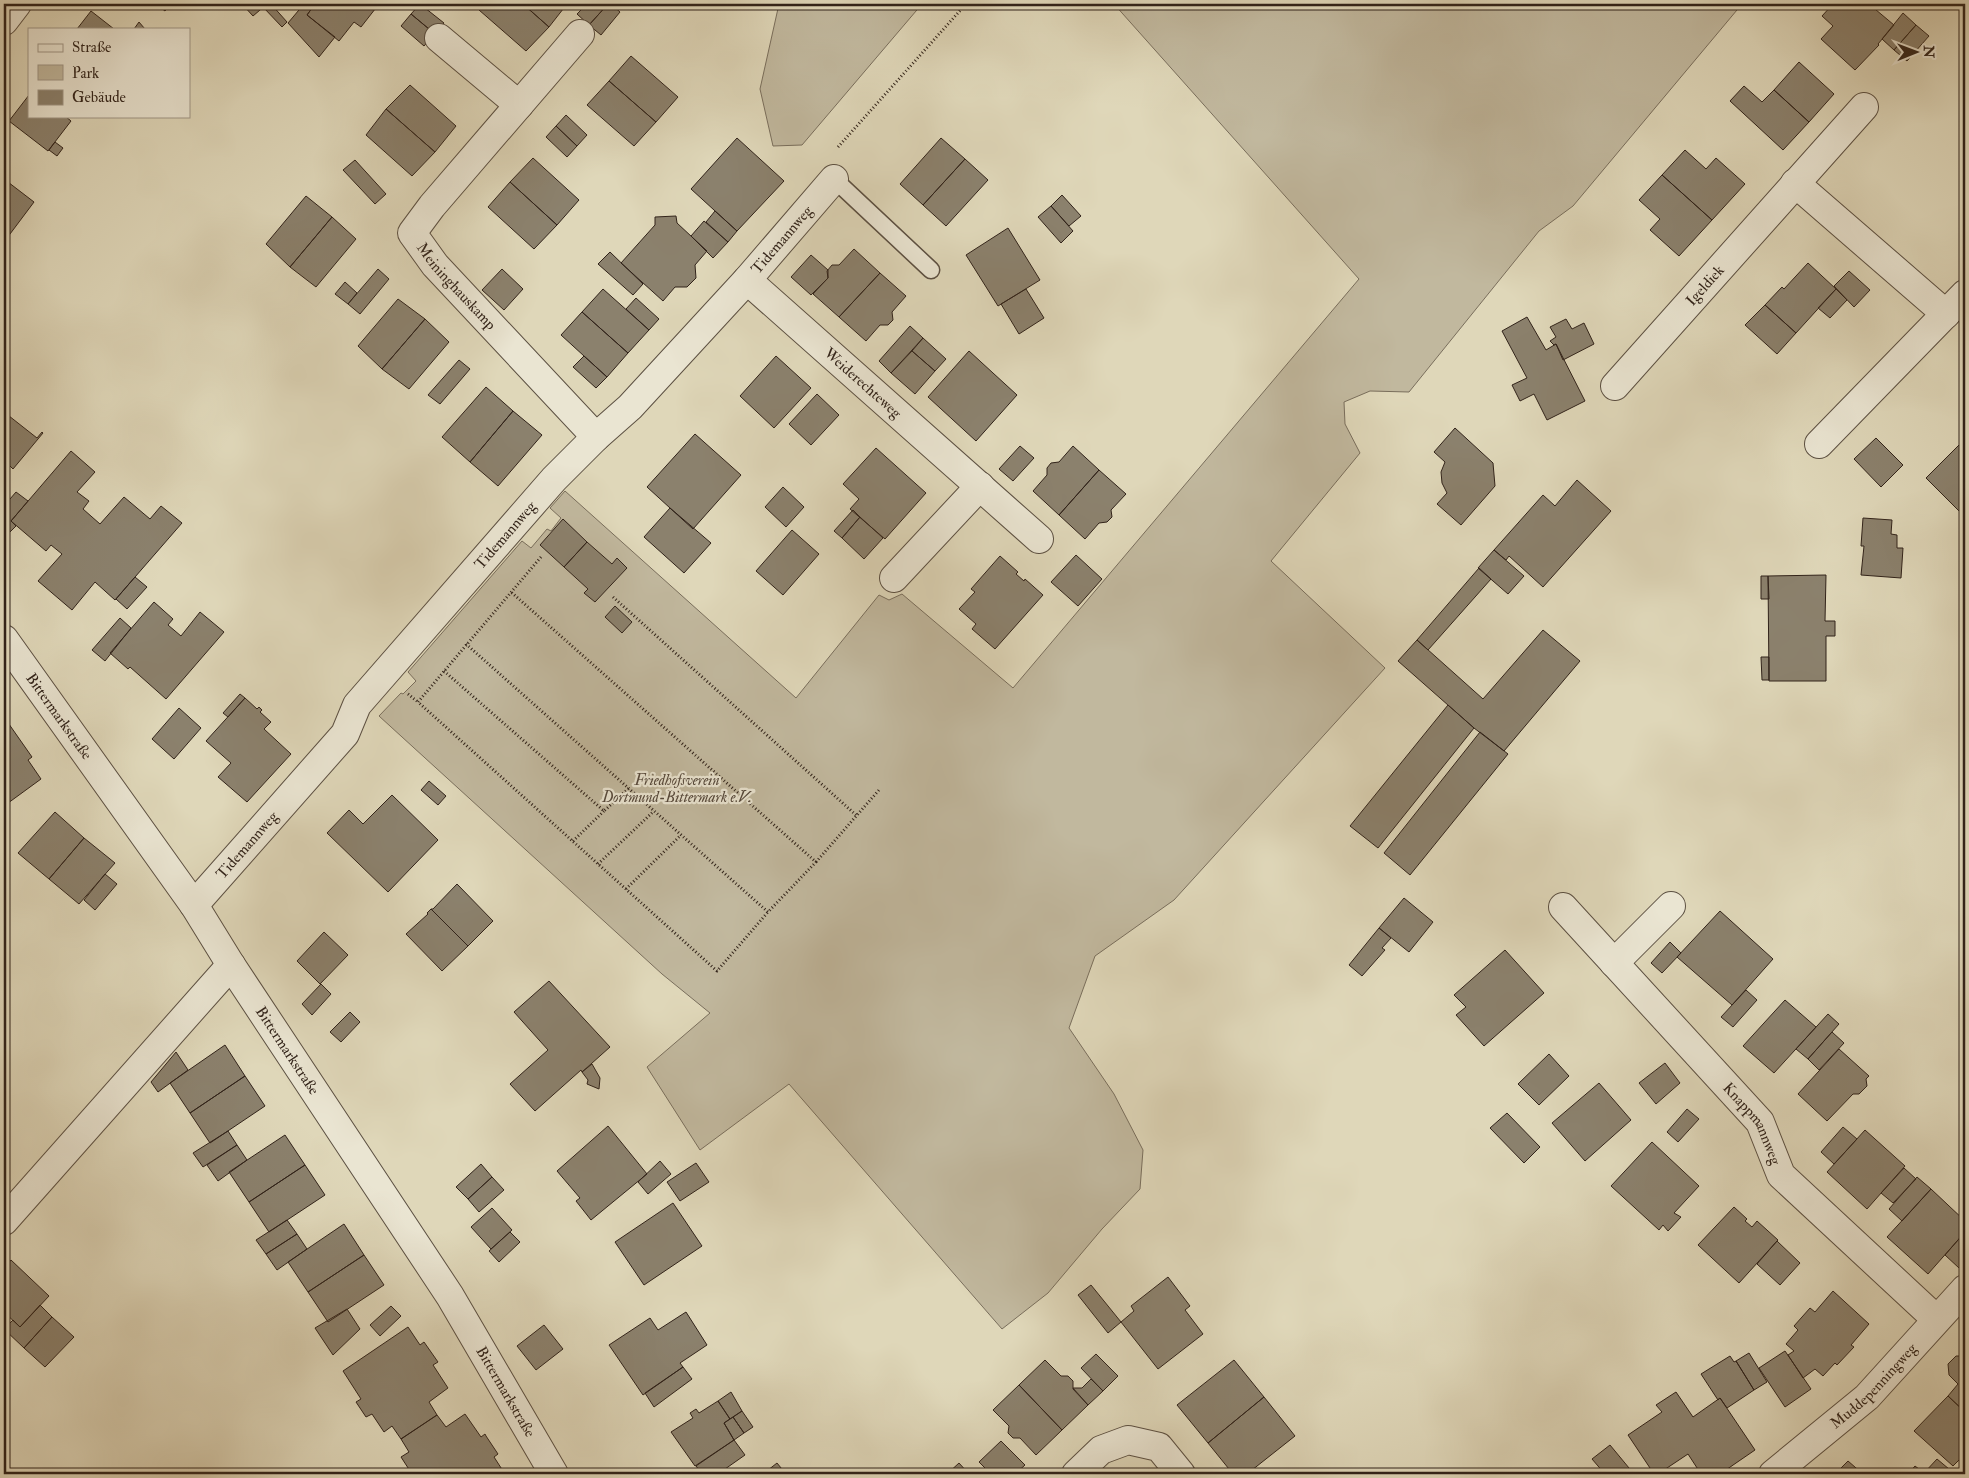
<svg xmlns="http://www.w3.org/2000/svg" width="1969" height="1478" font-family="'IM FELL Double Pica',serif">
	<rect width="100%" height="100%" fill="#dfd7b9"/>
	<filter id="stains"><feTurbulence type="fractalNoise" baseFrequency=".004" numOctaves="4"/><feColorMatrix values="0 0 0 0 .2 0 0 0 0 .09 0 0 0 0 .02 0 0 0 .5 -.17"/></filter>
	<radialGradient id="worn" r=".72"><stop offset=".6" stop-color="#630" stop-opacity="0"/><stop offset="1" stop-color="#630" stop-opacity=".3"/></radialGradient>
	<!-- green -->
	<path fill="#c1b89e" stroke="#796e5c" d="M779,4H922L802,145L773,146L760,89Z
		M1114,4H1742L1573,206L1539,231L1409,392L1370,391L1344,402L1345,424L1360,453L1271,561L1385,668L1174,900L1095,956L1069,1028L1114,1094L1143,1150L1140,1189L1102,1229L1048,1293L1002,1329L789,1084L700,1150L647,1067L710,1013L662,974L379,716L401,693L403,694L416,681L408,672L522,541L531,548L547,529L551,531L561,518L550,508L565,491L796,698L879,595L889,600L902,594L1013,688L1359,279Z"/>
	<!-- building -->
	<path fill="#8b816d" stroke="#31231a" d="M156,4H170L165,11Z
		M242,4H267L253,16Z
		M267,4H271L287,22L282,27L263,7Z
		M304,4H315L307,15L335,37L319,57L288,23Z
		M315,4H379L361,27L354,22L339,41L307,15Z
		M420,4L444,23L435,34L411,14Z
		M485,4H523L549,27L526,51L479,10Z
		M523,4H567L549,27Z
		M587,4H608L589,25L577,14Z
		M608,4H611L620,12L601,35L589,25Z
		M1833,4H1869L1894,25L1878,44L1879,45L1855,70L1821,39L1833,26L1822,16Z
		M91,11L114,29H77Z
		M1903,13L1916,25L1894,50L1882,39Z
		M411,14L435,34L424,46L401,26Z
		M139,22L145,29H134Z
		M1916,25L1929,36L1907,61L1894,50Z
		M631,56L678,97L656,122L609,81Z
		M1799,62L1834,94L1809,122L1774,90Z
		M609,81L656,122L634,146L587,105Z
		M410,85L456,126L435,152L386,109Z
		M1744,86L1762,102L1774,90L1809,122L1783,150L1730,101Z
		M29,95V116H65L71,121L48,151L9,121Z
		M386,109L435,152L412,176L366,135Z
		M566,115L587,135L577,146L556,126Z
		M556,126L577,146L567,157L546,137Z
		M737,138L784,181L737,231L691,189Z
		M941,138L965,159L923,205L900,184Z
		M55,142L63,148L57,156L49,150Z
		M1685,150L1706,169L1716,158L1745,184L1712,220L1662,175Z
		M533,158L579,200L557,225L510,182Z
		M965,159L988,180L946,226L923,205Z
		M355,160L386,194L375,204L343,170Z
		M1662,175L1712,220L1679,256L1650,230L1660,219L1639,200Z
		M4,179L34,202L7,238L4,235Z
		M510,182L557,225L534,249L488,207Z
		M1062,195L1081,216L1069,226L1051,206Z
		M306,196L332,217L290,267L266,244Z
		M1051,206L1073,231L1061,243L1038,217Z
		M715,211L737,231L728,242L706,222Z
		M676,216L677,223L707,251L695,265L696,278L687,287H675L663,301L621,263L655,225V217Z
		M332,217L356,239L316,287L290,267Z
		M704,221L728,242L713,258L691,236Z
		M1008,228L1040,280L998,306L966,255Z
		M854,249L880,273L839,317L813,294L828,278L827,271L832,265H839Z
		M610,252L643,284L633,295L598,264Z
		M811,255L828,270V278L811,295L791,277Z
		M1808,263L1836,289L1796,333L1765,305L1782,287L1784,289Z
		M378,269L389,279L360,314L348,304Z
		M502,269L523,289L504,310L482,290Z
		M1849,271L1870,290L1854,307L1834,286Z
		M880,273L906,296L892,312L893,320L888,325H880L866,341L839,317Z
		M345,282L357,293L348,304L335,294Z
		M603,289L649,330L628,353L582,312Z
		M1026,289L1044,318L1019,334L1001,304Z
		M1836,289L1847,300L1830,318L1818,308Z
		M636,298L659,319L649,330L626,309Z
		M398,299L425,319L382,369L358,346Z
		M1765,305L1796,333L1777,354L1745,325Z
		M582,312L628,353L607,377L561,335Z
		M1527,317L1546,350L1556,344L1585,401L1547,420L1534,394L1520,401L1512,385L1527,378L1502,331Z
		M425,319L449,342L409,389L382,369Z
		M1566,319L1572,329L1584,323L1594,344L1563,360L1556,344L1554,345L1550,341L1556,337L1550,327Z
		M910,326L923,338L891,373L879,361Z
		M923,338L946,359L935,371L912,351Z
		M912,351L935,371L915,394L891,373Z
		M969,351L1017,395L976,441L928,397Z
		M584,356L607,377L596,388L573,367Z
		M776,356L811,388L774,428L740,396Z
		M459,360L470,369L440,404L428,395Z
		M486,387L513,411L470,462L442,437Z
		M817,394L839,415L811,445L789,424Z
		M513,411L542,435L498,486L470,462Z
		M4,412L37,438L42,432L43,433L13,469L9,465L4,472Z
		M1455,428L1493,463L1495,486L1461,525L1437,504L1447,493L1442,483L1441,472L1445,462L1434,452Z
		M695,434L741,475L693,529L647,487Z
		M1876,438L1903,465L1881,487L1854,459Z
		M1965,439V517L1926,478Z
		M1020,446L1034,458L1013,481L999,469Z
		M1073,446L1099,470L1059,515L1033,491L1047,475V468L1051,463L1059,462Z
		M876,448L926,493L885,539L850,509L859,499L843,484Z
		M71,451L95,472L77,492L89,501L83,509L100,524L124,497L150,519L161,506L182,523L115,600L95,582L72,610L38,581L62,554L51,545L46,551L11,521Z
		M1099,470L1126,494L1111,510L1112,517L1107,522L1099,523L1085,539L1059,515Z
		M1577,480L1611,511L1543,587L1509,556L1506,560L1494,550L1543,495L1555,506Z
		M783,487L804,507L786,527L765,507Z
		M16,492L28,501L11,521L16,526L5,537L4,536V506Z
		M670,508L711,543L684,573L644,537Z
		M853,510L860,517L842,538L834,531Z
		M860,517L883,538L864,559L842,538Z
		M1863,518L1892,520L1891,534L1897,535V548H1903L1901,578L1861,575L1864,546H1861Z
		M563,519L587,542L564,567L540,545Z
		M792,530L819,554L783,595L756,571Z
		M587,542L612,564L617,558L627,568L595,602L584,593L588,589L564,567Z
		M1494,550L1524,576L1508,594L1478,568Z
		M1076,555L1102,579L1078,606L1051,582Z
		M1000,556L1018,572L1016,574L1024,581L1025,579L1043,595L995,649L972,629L976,624L959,609L975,592L971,589Z
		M1479,568L1491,579L1428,650L1417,640Z
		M1826,575L1825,621H1835V636H1826V681H1769L1768,576Z
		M1761,576H1768L1769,599H1761Z
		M135,577L147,587L127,609L116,599Z
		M154,602L173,619L168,625L181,636L200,612L224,632L166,699L130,667L128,669L110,653Z
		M615,606L632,622L622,633L605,617Z
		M120,618L131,628L105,661L92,650Z
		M1543,630L1580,661L1504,751L1474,728L1398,661L1417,640L1483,699Z
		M1761,657H1769V680H1762Z
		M240,694L245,698L228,717L223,713Z
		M245,698L257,709L259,707L262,710L260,712L271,722L264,729L291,754L247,802L218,777L231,763L206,741Z
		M1448,705L1474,728L1378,848L1350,826Z
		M179,708L201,728L174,759L152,739Z
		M4,717L32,757L28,760L41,779L4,806Z
		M1480,732L1508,754L1410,875L1384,853Z
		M429,781L446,796L438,805L421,790Z
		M392,795L438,840L388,892L327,833L349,810L363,824Z
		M55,812L84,838L49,879L18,853Z
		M84,838L115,863L79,904L49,879Z
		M105,874L117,884L95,910L84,900Z
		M457,884L493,921L468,946L431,909H433Z
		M1404,898L1433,922L1409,952L1379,928Z
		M431,909L468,946L442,971L406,934L428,914L427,913Z
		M1720,911L1773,959L1732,1005L1677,957Z
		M1379,928L1391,938L1382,948L1385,950L1362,976L1349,965Z
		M324,932L348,955L320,984L297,961Z
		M1670,942L1681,953L1662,973L1651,963Z
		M1505,950L1544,993L1484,1046L1456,1015L1466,1007L1454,995Z
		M549,981L610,1047L582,1072L581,1070L535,1111L510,1084L548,1050L514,1012Z
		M321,984L331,994L312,1015L302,1004Z
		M1746,990L1757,1000L1733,1027L1721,1017Z
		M1785,1000L1816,1027L1774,1073L1743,1046Z
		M350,1012L360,1022L341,1042L330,1032Z
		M1828,1014L1839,1024L1808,1059L1796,1049Z
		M1832,1032L1844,1043L1819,1070L1808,1059Z
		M225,1045L245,1076L190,1113L170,1083Z
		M1839,1049L1869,1076L1866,1079L1867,1086L1859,1094H1853L1827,1121L1798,1094Z
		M176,1052L188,1070L158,1092L151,1082Z
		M1549,1054L1569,1076L1539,1105L1518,1084Z
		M1665,1063L1680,1083L1656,1104L1639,1083Z
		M592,1064L600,1078L599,1089L587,1084L588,1080L582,1072Z
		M245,1076L265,1106L210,1143L190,1113Z
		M1599,1083L1631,1120L1585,1161L1552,1123Z
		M1687,1109L1699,1119L1678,1142L1667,1132Z
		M1507,1113L1540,1147L1524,1163L1490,1128Z
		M608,1126L647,1174L591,1220L576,1201L580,1198L557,1171Z
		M1843,1127L1857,1139L1834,1164L1821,1152Z
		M1865,1130L1905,1166L1867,1209L1827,1172Z
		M228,1131L237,1145L203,1167L193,1153Z
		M285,1135L305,1165L249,1202L229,1172Z
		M1652,1142L1699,1186L1674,1213L1681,1217L1668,1231L1663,1225L1659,1230L1611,1186Z
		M237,1145L247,1160L218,1181L207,1165Z
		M660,1161L671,1174L648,1194L638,1182Z
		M696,1163L709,1182L680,1201L667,1182Z
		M481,1164L492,1177L468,1199L456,1187Z
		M305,1165L325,1195L269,1232L249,1202Z
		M1904,1168L1916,1179L1893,1203L1881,1193Z
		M492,1177L504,1190L479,1212L468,1199Z
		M1917,1177L1931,1189L1902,1221L1889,1209Z
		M1931,1189L1965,1221V1232L1928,1274L1887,1237Z
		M673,1203L702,1246L644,1285L615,1242Z
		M1734,1207L1747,1219L1745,1221L1752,1227L1757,1221L1778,1240L1739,1283L1698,1245Z
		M492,1208L512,1230L491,1249L471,1227Z
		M287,1220L297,1234L266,1254L256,1240Z
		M344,1224L364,1255L308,1292L288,1262Z
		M510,1232L520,1242L499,1262L489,1251Z
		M1965,1232V1261L1959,1268L1945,1255Z
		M297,1234L307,1249L277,1270L266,1254Z
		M1777,1241L1800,1263L1780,1285L1757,1264Z
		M364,1255L384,1285L328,1322L308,1292Z
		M11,1260L49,1296L20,1327L4,1312V1268Z
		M1168,1277L1190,1306L1185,1310L1203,1334L1158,1369L1121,1322L1134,1311L1131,1306Z
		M1091,1285L1121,1322L1108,1333L1078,1295Z
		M1833,1291L1869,1324L1851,1345L1854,1347L1837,1365L1835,1363L1823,1376L1815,1369L1803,1378L1788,1355L1794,1351L1786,1344L1798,1330L1794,1326L1810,1308L1815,1312Z
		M40,1305L52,1317L24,1348L4,1329L13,1320L20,1327Z
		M391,1306L401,1316L380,1336L370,1325Z
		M347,1309L360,1329L333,1355L315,1328Z
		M686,1312L707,1345L680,1363L683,1367L643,1395L609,1345L650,1318L658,1330Z
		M52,1317L74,1337L45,1367L24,1348Z
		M544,1325L563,1349L536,1370L517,1346Z
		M408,1327L420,1345L424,1342L438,1362L433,1365L448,1388L429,1402L437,1415L401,1439L392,1426L384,1432L372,1414L366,1417L356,1402L361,1399L343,1371Z
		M1785,1351L1811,1389L1785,1407L1759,1368Z
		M1749,1353L1767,1382L1754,1390L1736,1361Z
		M1096,1354L1118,1376L1103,1391L1081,1368Z
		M1730,1356L1734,1362L1736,1361L1754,1390L1727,1408L1720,1398L1718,1400L1701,1374Z
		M1956,1356H1965V1412L1948,1396L1958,1384L1949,1375L1948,1364Z
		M1045,1360L1061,1376H1068L1073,1381V1389L1088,1405L1062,1430L1019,1385Z
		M1234,1360L1264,1397L1208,1443L1177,1405Z
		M683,1367L692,1379L654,1407L645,1393Z
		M1091,1379L1103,1391L1088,1405L1073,1388H1082Z
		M1019,1385L1062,1430L1036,1455L1020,1438H1013L1008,1433L1009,1426L993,1410Z
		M731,1392L742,1411L730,1419L718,1401Z
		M1676,1392L1693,1417L1720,1398L1755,1450L1720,1474H1701L1688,1454L1658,1474H1654L1628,1435L1662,1412L1656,1405Z
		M1948,1396L1965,1412V1454L1953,1466L1914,1431Z
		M1264,1397L1295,1436L1247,1474H1233L1208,1443Z
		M718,1401L730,1419L724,1423L734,1440L695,1466L671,1432L693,1418L690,1413L696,1409L699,1413Z
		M742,1411L753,1427L744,1433L733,1417Z
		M465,1414L481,1437L485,1434L486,1436L498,1454L494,1457L505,1474H412L401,1457L409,1452L401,1439L437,1415L446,1427Z
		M733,1417L744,1433L734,1440L724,1423Z
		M734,1440L745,1455L718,1474H702L696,1466Z
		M1001,1441L1025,1465L1015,1474H991L979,1462Z
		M1610,1445L1634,1474L1604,1473L1592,1459Z
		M1937,1459L1955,1474L1924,1473Z
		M1848,1461L1863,1474H1835Z
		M777,1463L786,1474H763Z
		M959,1463L969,1474H947Z
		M1915,1466L1924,1473L1925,1474H1908Z"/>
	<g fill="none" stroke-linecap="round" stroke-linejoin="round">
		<!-- lane casing -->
		<g stroke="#5c5042" stroke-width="19">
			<path id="lane" d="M834,179L931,270"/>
		</g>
		<!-- street casing -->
		<g stroke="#5c5042" stroke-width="30">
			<g id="street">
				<path d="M4,21L17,4"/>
				<path id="s1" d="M580,34L432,206L412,233L435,265L596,437"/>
				<path d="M439,38L519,105"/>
				<path d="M1795,183L1946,314"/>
				<path id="s2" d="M747,280L1039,539"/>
				<path id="s3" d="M1615,386L1864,107"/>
				<path d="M1819,444L1965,294"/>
				<path d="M894,578L980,486"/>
				<path id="s4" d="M4,639L194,905L231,965L450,1296L554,1474"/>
				<path id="s5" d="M194,905L345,734L357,705L554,479L596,437L630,407L747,280L834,179"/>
				<path id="s6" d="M1563,907L1760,1122L1781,1175L1936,1319"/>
				<path d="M1614,963L1671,906"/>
				<path d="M4,1221L231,965"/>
				<path d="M1076,1474L1101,1450L1128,1440L1159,1447L1181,1474"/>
				<path id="s7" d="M1773,1474L1867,1397L1965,1289"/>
			</g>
		</g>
		<!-- path -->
		<path stroke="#31231a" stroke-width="3" stroke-dasharray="1 2.5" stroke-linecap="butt" d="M838,147L966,4
			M541,557L418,702L717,971L768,912
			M613,597L856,815
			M466,644L768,912L816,862L511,592
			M444,671L604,811L629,788
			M408,694L418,702
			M573,841L604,811
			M816,862L879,790
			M598,864L654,811
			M626,889L681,835"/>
		<!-- lane -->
		<use href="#lane" stroke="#eae5d2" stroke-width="16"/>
		<!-- street -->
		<use href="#street" stroke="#eae5d2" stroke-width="28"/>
	</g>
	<g text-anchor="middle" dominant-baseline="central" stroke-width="4.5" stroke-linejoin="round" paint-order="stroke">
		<!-- street labels -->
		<g font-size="15" fill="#31231a" stroke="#eae5d2">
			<text stroke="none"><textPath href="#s5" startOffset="890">Tidemannweg</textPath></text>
			<text stroke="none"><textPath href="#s3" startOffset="135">Igeldiek</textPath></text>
			<text stroke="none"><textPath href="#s1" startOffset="330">Meininghauskamp</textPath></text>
			<text stroke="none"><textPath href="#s2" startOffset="155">Weiderechteweg</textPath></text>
			<text stroke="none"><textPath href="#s5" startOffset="485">Tidemannweg</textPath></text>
			<text stroke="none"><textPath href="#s4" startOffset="95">Bittermarkstraße</textPath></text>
			<text stroke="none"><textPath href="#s5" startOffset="80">Tidemannweg</textPath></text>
			<text stroke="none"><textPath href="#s4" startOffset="500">Bittermarkstraße</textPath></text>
			<text stroke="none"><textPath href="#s6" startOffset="289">Knappmannweg</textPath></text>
			<text stroke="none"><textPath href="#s7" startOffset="134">Muddepenningweg</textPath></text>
			<text stroke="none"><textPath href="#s4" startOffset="905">Bittermarkstraße</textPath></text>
		</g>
		<!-- park labels -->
		<g font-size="15" font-style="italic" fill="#55483b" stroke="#eae5d2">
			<text x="677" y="780">Friedhofsverein<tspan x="677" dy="17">Dortmund-Bittermark e.V.</tspan></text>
		</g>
	</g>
	<!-- margin -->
	<rect width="1969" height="1478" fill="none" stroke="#dfd7b9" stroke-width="20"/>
	<rect x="5" y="5" width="1959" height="1468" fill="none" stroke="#31231a" stroke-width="2.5"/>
	<rect x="10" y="10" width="1949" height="1458" fill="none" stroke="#31231a"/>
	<!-- legend -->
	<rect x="28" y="28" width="162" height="90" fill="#eae5d2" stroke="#a09788"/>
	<rect x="38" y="44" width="25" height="8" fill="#eae5d2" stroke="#a09788"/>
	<text x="72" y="52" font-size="15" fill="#31231a">Straße</text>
	<rect x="38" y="65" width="25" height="15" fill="#c1b89e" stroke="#a09788"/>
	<text x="72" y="78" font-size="15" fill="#31231a">Park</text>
	<rect x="38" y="90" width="25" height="15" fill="#8b816d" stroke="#a09788"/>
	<text x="72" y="102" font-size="15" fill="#31231a">Gebäude</text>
	<!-- north arrow -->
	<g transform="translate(1916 52) rotate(89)" stroke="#eae5d2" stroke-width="4" paint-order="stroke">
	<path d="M0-4L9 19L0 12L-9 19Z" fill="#31231a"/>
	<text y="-8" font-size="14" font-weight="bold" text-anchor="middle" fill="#31231a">N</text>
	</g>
	<rect width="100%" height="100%" filter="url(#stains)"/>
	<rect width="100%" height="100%" fill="url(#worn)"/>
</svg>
